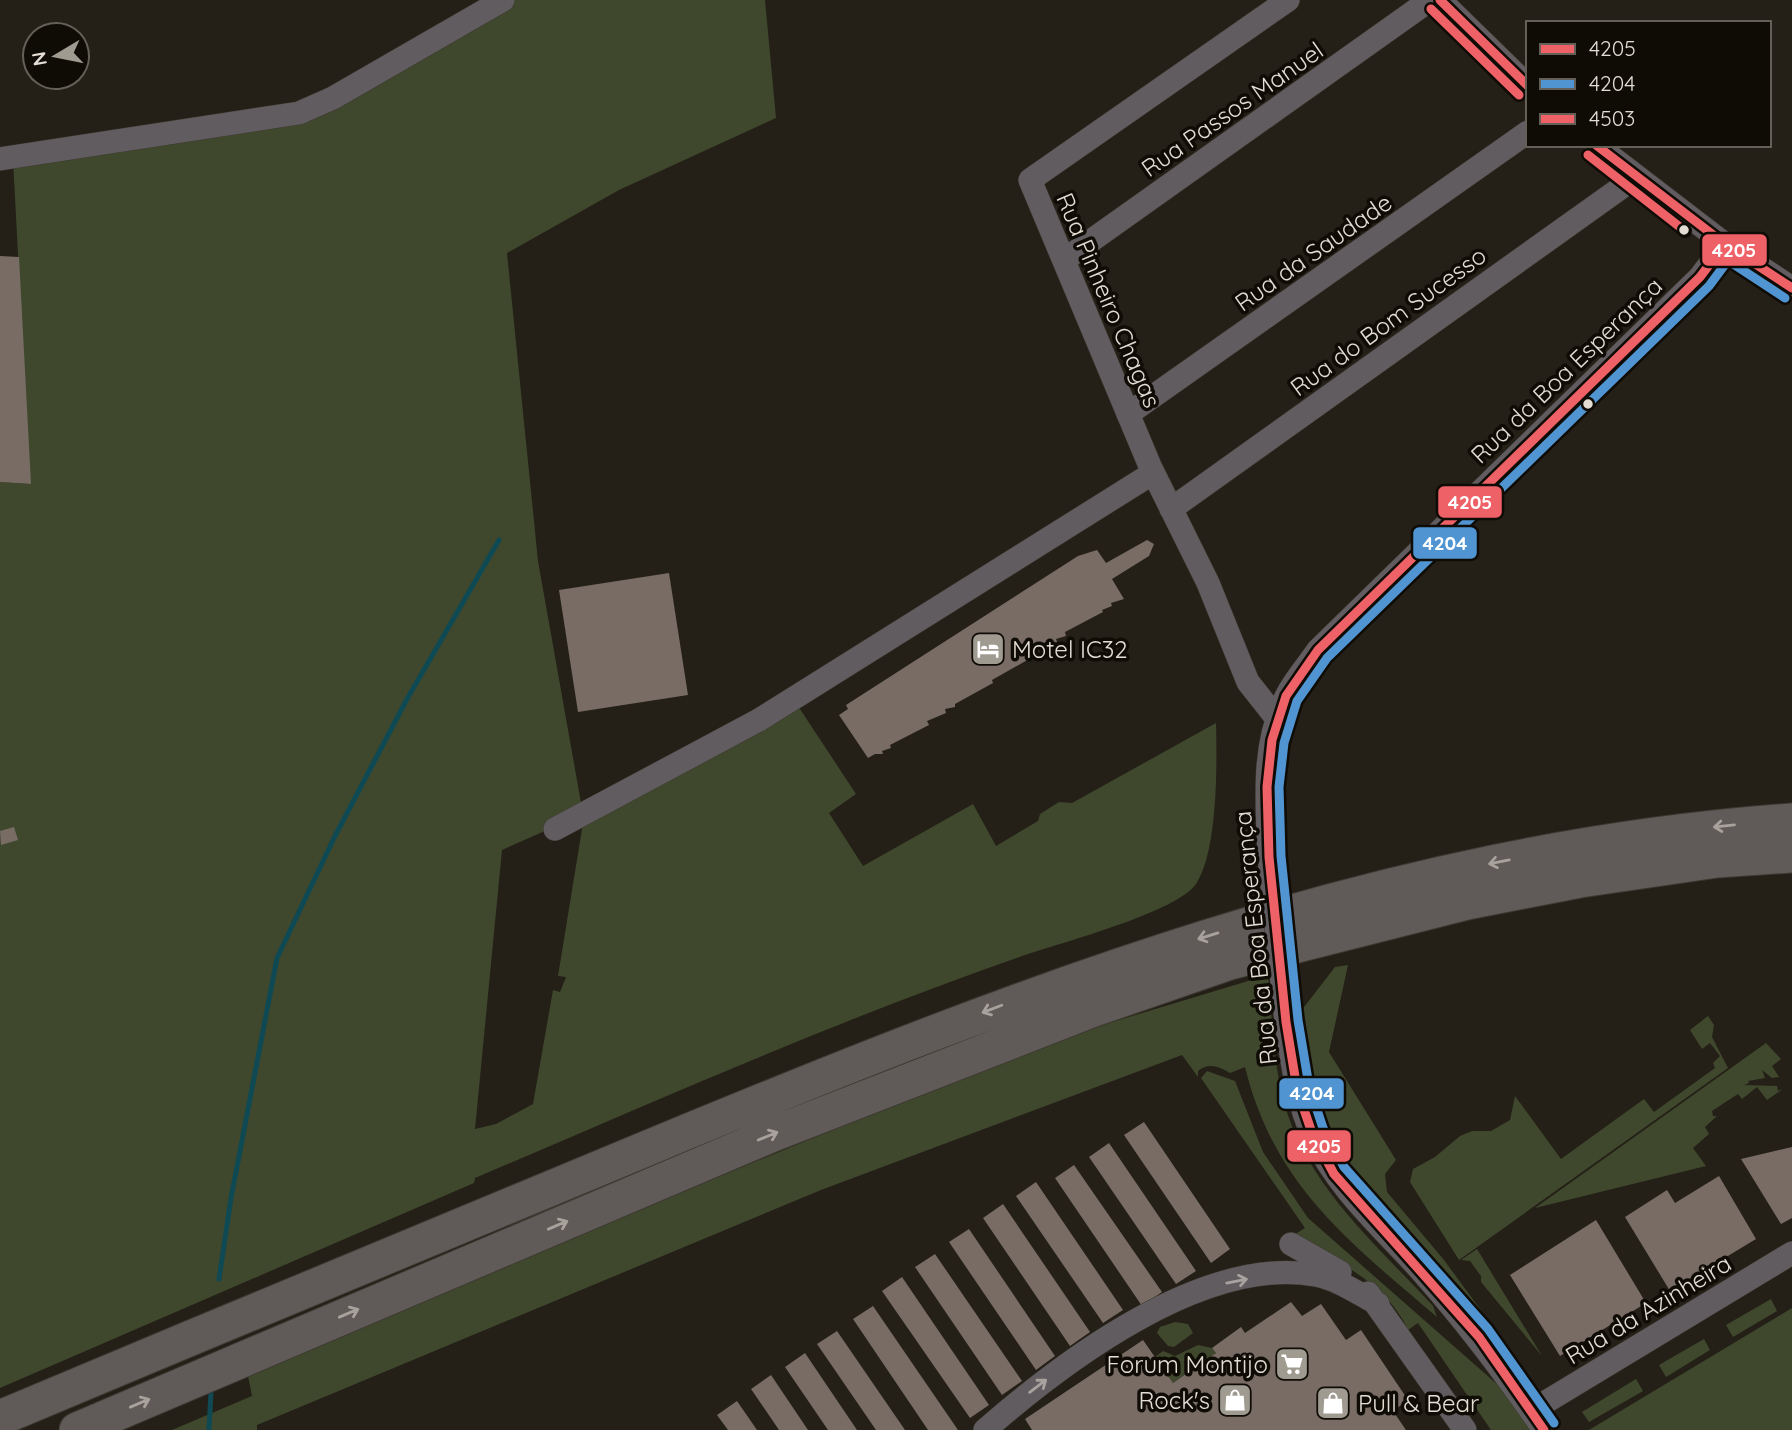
<svg xmlns="http://www.w3.org/2000/svg" width="1792" height="1430" font-family="Quicksand,sans-serif">
	<rect width="100%" height="100%" fill="#242017"/>
	<!-- green -->
	<path fill="#3f482d" d="M507,0H765L776,118L619,190L507,253L538,561L583,814L502,850L475,1129L496,1124L533,1104L553,990L560,992L566,977L558,976L583,823L796,703L856,794L829,813L863,866L973,804L996,846L1038,821L1040,814L1059,802L1072,803L1216,723C1217,764 1218,851 1196,884C1178,911 1065,942 1031,953C842,1018 658,1100 475,1178L474,1183L0,1388V482L30,484L13,159L297,112Z
		M1348,965L1329,1052L1396,1160L1385,1174L1387,1192L1444,1260L1505,1343C1415,1248 1296,1154 1301,1011L1335,967Z
		M1268,975C1272,1017 1273,1061 1284,1102C1306,1185 1377,1245 1433,1306L1437,1317C1348,1241 1274,1185 1245,1067L1230,1073C1219,1067 1209,1062 1198,1071V1077L1182,1055L821,1190L257,1425V1430H172L252,1396L247,1371L961,1077L1099,1026Z
		M1708,1016L1714,1025L1712,1037L1728,1068L1459,1260L1410,1182L1413,1169L1435,1157L1460,1136L1472,1131H1491L1510,1120L1515,1096L1561,1159L1644,1099L1654,1112L1715,1068L1713,1063L1720,1056L1710,1043L1702,1049L1690,1030Z
		M1766,1043L1781,1059L1772,1066L1779,1077L1772,1078L1762,1070L1765,1078L1748,1081L1749,1083L1744,1085L1777,1086L1778,1091L1783,1089L1767,1100L1757,1087L1742,1099L1738,1094L1712,1111L1713,1116H1717L1705,1127L1709,1134L1693,1148L1706,1166L1535,1208Z
		M1207,1071L1235,1081L1263,1152L1308,1218L1498,1385L1532,1430H1491L1418,1323L1408,1330C1387,1283 1335,1260 1292,1236L1305,1228L1201,1078Z
		M1477,1249L1542,1356L1481,1282V1276L1470,1261L1461,1260Z
		M1771,1299L1777,1311L1733,1337L1726,1325Z
		M1792,1308V1430H1589Z
		M1175,1322L1188,1324L1193,1333L1174,1347L1168,1346L1157,1333L1160,1327Z
		M1704,1339L1710,1350L1666,1377L1659,1365Z
		M1198,1345L1212,1348L1216,1353L1173,1383L1155,1357L1163,1351L1175,1356Z
		M1636,1379L1643,1391L1589,1422L1582,1412Z"/>
	<g fill="none" stroke-linecap="round" stroke-linejoin="round">
		<!-- stream -->
		<path stroke="#0f4a54" stroke-width="5" d="M219,1279L231,1198L277,958L335,836L407,699L499,540
			M209,1430L211,1391"/>
	</g>
	<!-- building -->
	<path fill="#786c65" d="M0,256L19,257L31,484L0,482Z
		M1147,540L1154,544L1149,556L1112,579L1124,599L1111,603L1112,606L1102,610L1103,612L1065,632L1066,636L1056,639L1057,642L1037,651L1038,654L992,680L993,683L955,704V707L945,709L946,713L927,721L929,725L890,745L891,748L882,751L883,754H875L868,758L839,715L848,709L846,705L1078,556L1097,550L1106,563Z
		M669,573L688,695L578,712L559,590Z
		M14,827L18,840L1,845L0,831Z
		M1144,1122L1230,1249L1211,1263L1124,1135Z
		M1109,1143L1196,1271L1176,1284L1089,1157Z
		M1792,1147V1218L1781,1224L1741,1159Z
		M1074,1165L1162,1292L1142,1306L1055,1178Z
		M1719,1176L1756,1239L1670,1291L1625,1217L1667,1190L1675,1203Z
		M1036,1182L1123,1310L1103,1323L1016,1196Z
		M1003,1204L1090,1332L1070,1346L983,1218Z
		M1596,1220L1646,1303L1560,1356L1510,1275Z
		M969,1229L1055,1356L1036,1370L949,1242Z
		M935,1254L1022,1381L1002,1395L915,1267Z
		M902,1277L989,1405L970,1418L882,1291Z
		M1291,1302L1302,1316L1321,1304L1346,1340L1361,1330L1408,1400L1393,1411L1406,1430H1032L1025,1419L1143,1340L1173,1383L1216,1353L1212,1348L1241,1327L1245,1333Z
		M873,1306L958,1430H928L853,1319Z
		M837,1331L905,1430H876L817,1344Z
		M805,1353L857,1430H828L785,1367Z
		M771,1375L808,1430H779L751,1389Z
		M737,1401L757,1430H728L717,1415Z"/>
	<g fill="none" stroke-linecap="round" stroke-linejoin="round">
		<!-- minor casing -->
		<g stroke="#3e3a32" stroke-width="24">
			<path id="minor" d="M1440,0L1528,86
				M1596,145L1725,244L1792,288
				M0,159L299,113L333,98L503,0
				M1064,260L1430,0
				M1128,414L1528,132
				M1171,509L1636,177
				M1278,720L1248,682L1208,583L1150,466L1030,180L1288,0
				M555,829L759,720L1153,473
				M1269,857C1267,804 1261,744 1287,695C1295,679 1308,665 1318,650L1700,277L1725,244
				M1286,1022C1292,1060 1296,1100 1313,1136C1338,1190 1384,1229 1423,1273C1469,1325 1505,1373 1544,1430
				M1291,1244L1340,1272
				M1368,1293L1465,1430
				M1531,1411L1792,1253
				M985,1430C1064,1361 1204,1255 1315,1275C1338,1279 1357,1293 1378,1304"/>
		</g>
		<!-- highway casing -->
		<g stroke="#3e3a32" stroke-width="37">
			<path id="highway" d="M0,1418C214,1328 428,1239 643,1150C1016,995 1384,850 1792,821
				M77,1430L773,1134L1094,1009L1230,962L1467,902L1580,880L1717,860L1792,855"/>
		</g>
		<!-- minor -->
		<use href="#minor" stroke="#615c5f" stroke-width="23"/>
		<!-- highway -->
		<use href="#highway" stroke="#605a59" stroke-width="35"/>
		<!-- minor-bridge casing -->
		<g stroke="#3e3a32" stroke-width="24" stroke-linecap="butt">
			<path id="minor-bridge" d="M1269,857L1286,1022"/>
		</g>
		<!-- minor-bridge -->
		<use href="#minor-bridge" stroke="#615c5f" stroke-width="23"/>
		<!-- bus-1 casing -->
		<g stroke="#0f0b05" stroke-width="14">
			<path id="bus-1" d="M1440,0L1528,86
				M1596,145L1725,244L1792,288
				M1544,1430L1479,1337L1334,1174L1312,1133L1297,1089L1286,1022L1269,857L1267,787L1272,740L1286,696L1318,650L1700,277L1725,244"/>
		</g>
		<!-- bus-2 casing -->
		<g stroke="#0f0b05" stroke-width="14">
			<path id="bus-2" d="M1718,254L1785,298
				M1554,1423L1488,1329L1344,1167L1323,1128L1309,1086L1298,1020L1281,856L1279,787L1284,743L1297,701L1327,658L1709,286L1735,251"/>
		</g>
		<!-- bus-3 casing -->
		<g stroke="#0f0b05" stroke-width="14">
			<path id="bus-3" d="M1431,9L1519,95
				M1588,155L1685,231"/>
		</g>
		<!-- bus-1 -->
		<use href="#bus-1" stroke="#ee6267" stroke-width="9"/>
		<!-- bus-2 -->
		<use href="#bus-2" stroke="#5094d2" stroke-width="9"/>
		<!-- bus-3 -->
		<use href="#bus-3" stroke="#ee6267" stroke-width="9"/>
	</g>
	<!-- one-way arrows -->
	<defs><path id="oneway-shaft" d="M-6 0H5M1.5-3L5.5 0L1.5 3" fill="none" stroke-width="1.6" stroke-linecap="round" stroke-linejoin="round" transform="scale(1.75)"/></defs>
	<g stroke="#a8a29c">
		<use href="#oneway-shaft" transform="translate(1724 826) rotate(174)"/>
		<use href="#oneway-shaft" transform="translate(1499 862) rotate(169)"/>
		<use href="#oneway-shaft" transform="translate(1208 936) rotate(163)"/>
		<use href="#oneway-shaft" transform="translate(992 1009) rotate(159)"/>
		<use href="#oneway-shaft" transform="translate(768 1136) rotate(-22)"/>
		<use href="#oneway-shaft" transform="translate(558 1225) rotate(-23)"/>
		<use href="#oneway-shaft" transform="translate(349 1313) rotate(-23)"/>
		<use href="#oneway-shaft" transform="translate(140 1403) rotate(-23)"/>
	</g>
	<g stroke="#a8a39f">
		<use href="#oneway-shaft" transform="translate(1237 1281) rotate(-11)"/>
		<use href="#oneway-shaft" transform="translate(1038 1386) rotate(-37)"/>
	</g>
	<!-- icons -->
	<defs>
		<g id="hotel-square" transform="scale(1.75)"><rect x="-9" y="-9" width="18" height="18" rx="4" fill="#a09b91" stroke="#0f0b05"/><path d="M-6-4.5h1.5V1H6V5H4.5V3h-9V5H-6ZM-4 0a1.8 1.8 0 1 1 3.6 0ZM.5 0V-2.5h3Q6-2.5 6 0Z" fill="#fff"/></g>
		<g id="supermarket-square" transform="scale(1.75)"><rect x="-9" y="-9" width="18" height="18" rx="4" fill="#a09b91" stroke="#0f0b05"/><path d="M-6-5.5h2.5l.6 2H6L4.5 2H-2.5L-4.4-4H-6ZM-1.5 3.2a1.3 1.3 0 1 0 .1 0ZM3 3.2a1.3 1.3 0 1 0 .1 0Z" fill="#fff"/></g>
		<g id="shop-square" transform="scale(1.75)"><rect x="-9" y="-9" width="18" height="18" rx="4" fill="#a09b91" stroke="#0f0b05"/><path d="M-5-2.5h2.3a2.7 3.5 0 0 1 5.4 0H5L5.5 6h-11ZM-1.5-2.5h3a1.5 2.3 0 0 0-3 0Z" fill="#fff"/></g>
	</defs>
	<g fill-rule="evenodd">
		<use href="#hotel-square" x="988" y="649"/>
		<use href="#supermarket-square" x="1292" y="1364"/>
		<use href="#shop-square" x="1235" y="1400"/>
		<use href="#shop-square" x="1333" y="1403"/>
	</g>
	<!-- markers -->
	<g fill="#e3ddd3" stroke="#0f0b05" stroke-width="2.5">
		<circle cx="1684" cy="230" r="6"/>
		<circle cx="1588" cy="404" r="6"/>
	</g>
	<g text-anchor="middle" dominant-baseline="central" stroke-width="7" stroke-linejoin="round" paint-order="stroke">
		<!-- street labels -->
		<g font-size="24" fill="#e3ddd3" stroke="#0f0b05">
			<text transform="translate(1232 109) rotate(-35)">Rua Passos Manuel</text>
			<text transform="translate(1313 252) rotate(-35)">Rua da Saudade</text>
			<text transform="translate(1109 300) rotate(67)">Rua Pinheiro Chagas</text>
			<text transform="translate(1388 321) rotate(-36)">Rua do Bom Sucesso</text>
			<text transform="translate(1566 370) rotate(-44)">Rua da Boa Esperança</text>
			<text transform="translate(1255 938) rotate(-96)">Rua da Boa Esperança</text>
			<text transform="translate(1648 1309) rotate(-31)">Rua da Azinheira</text>
		</g>
		<!-- poi labels -->
		<g font-size="24" fill="#e3ddd3" stroke="#0f0b05" text-anchor="start">
			<text x="1012" y="649">Motel IC32</text>
			<text x="1268" y="1364" text-anchor="end">Forum Montijo</text>
			<text x="1210" y="1400" text-anchor="end">Rock's</text>
			<text x="1358" y="1403">Pull &amp; Bear</text>
		</g>
	</g>
	<g stroke="#0f0b05" stroke-width="2.5">
		<rect x="1701" y="233" width="67" height="34" rx="7" fill="#ee6267"/>
		<rect x="1437" y="485" width="66" height="34" rx="7" fill="#ee6267"/>
		<rect x="1412" y="526" width="66" height="34" rx="7" fill="#5094d2"/>
		<rect x="1278" y="1077" width="67" height="33" rx="7" fill="#5094d2"/>
		<rect x="1286" y="1129" width="66" height="34" rx="7" fill="#ee6267"/>
	</g>
	<g font-size="19" text-anchor="middle" font-weight="bold" fill="#fff">
		<text x="1734" y="257">4205</text>
		<text x="1470" y="509">4205</text>
		<text x="1445" y="550">4204</text>
		<text x="1312" y="1100">4204</text>
		<text x="1319" y="1153">4205</text>
	</g>
	<!-- legend -->
	<rect x="1526" y="21" width="245" height="126" fill="#0f0b05" stroke="#645f57" stroke-width="2"/>
	<rect x="1540" y="44" width="35" height="10" fill="#ee6267" stroke="#645f57" stroke-width="2"/>
	<text x="1589" y="56" font-size="21" fill="#e3ddd3">4205</text>
	<rect x="1540" y="79" width="35" height="10" fill="#5094d2" stroke="#645f57" stroke-width="2"/>
	<text x="1589" y="91" font-size="21" fill="#e3ddd3">4204</text>
	<rect x="1540" y="114" width="35" height="10" fill="#ee6267" stroke="#645f57" stroke-width="2"/>
	<text x="1589" y="126" font-size="21" fill="#e3ddd3">4503</text>
	<!-- north arrow -->
	<g transform="translate(56 56) rotate(260)"><circle r="33" fill="#0f0b05" stroke="#645f57" stroke-width="2"/>
	<path d="M0-5L12 26L0 18L-12 26Z" fill="#a09b91"/>
	<text y="-10" font-size="19" font-weight="bold" text-anchor="middle" fill="#e3ddd3">N</text>
	</g>
</svg>
